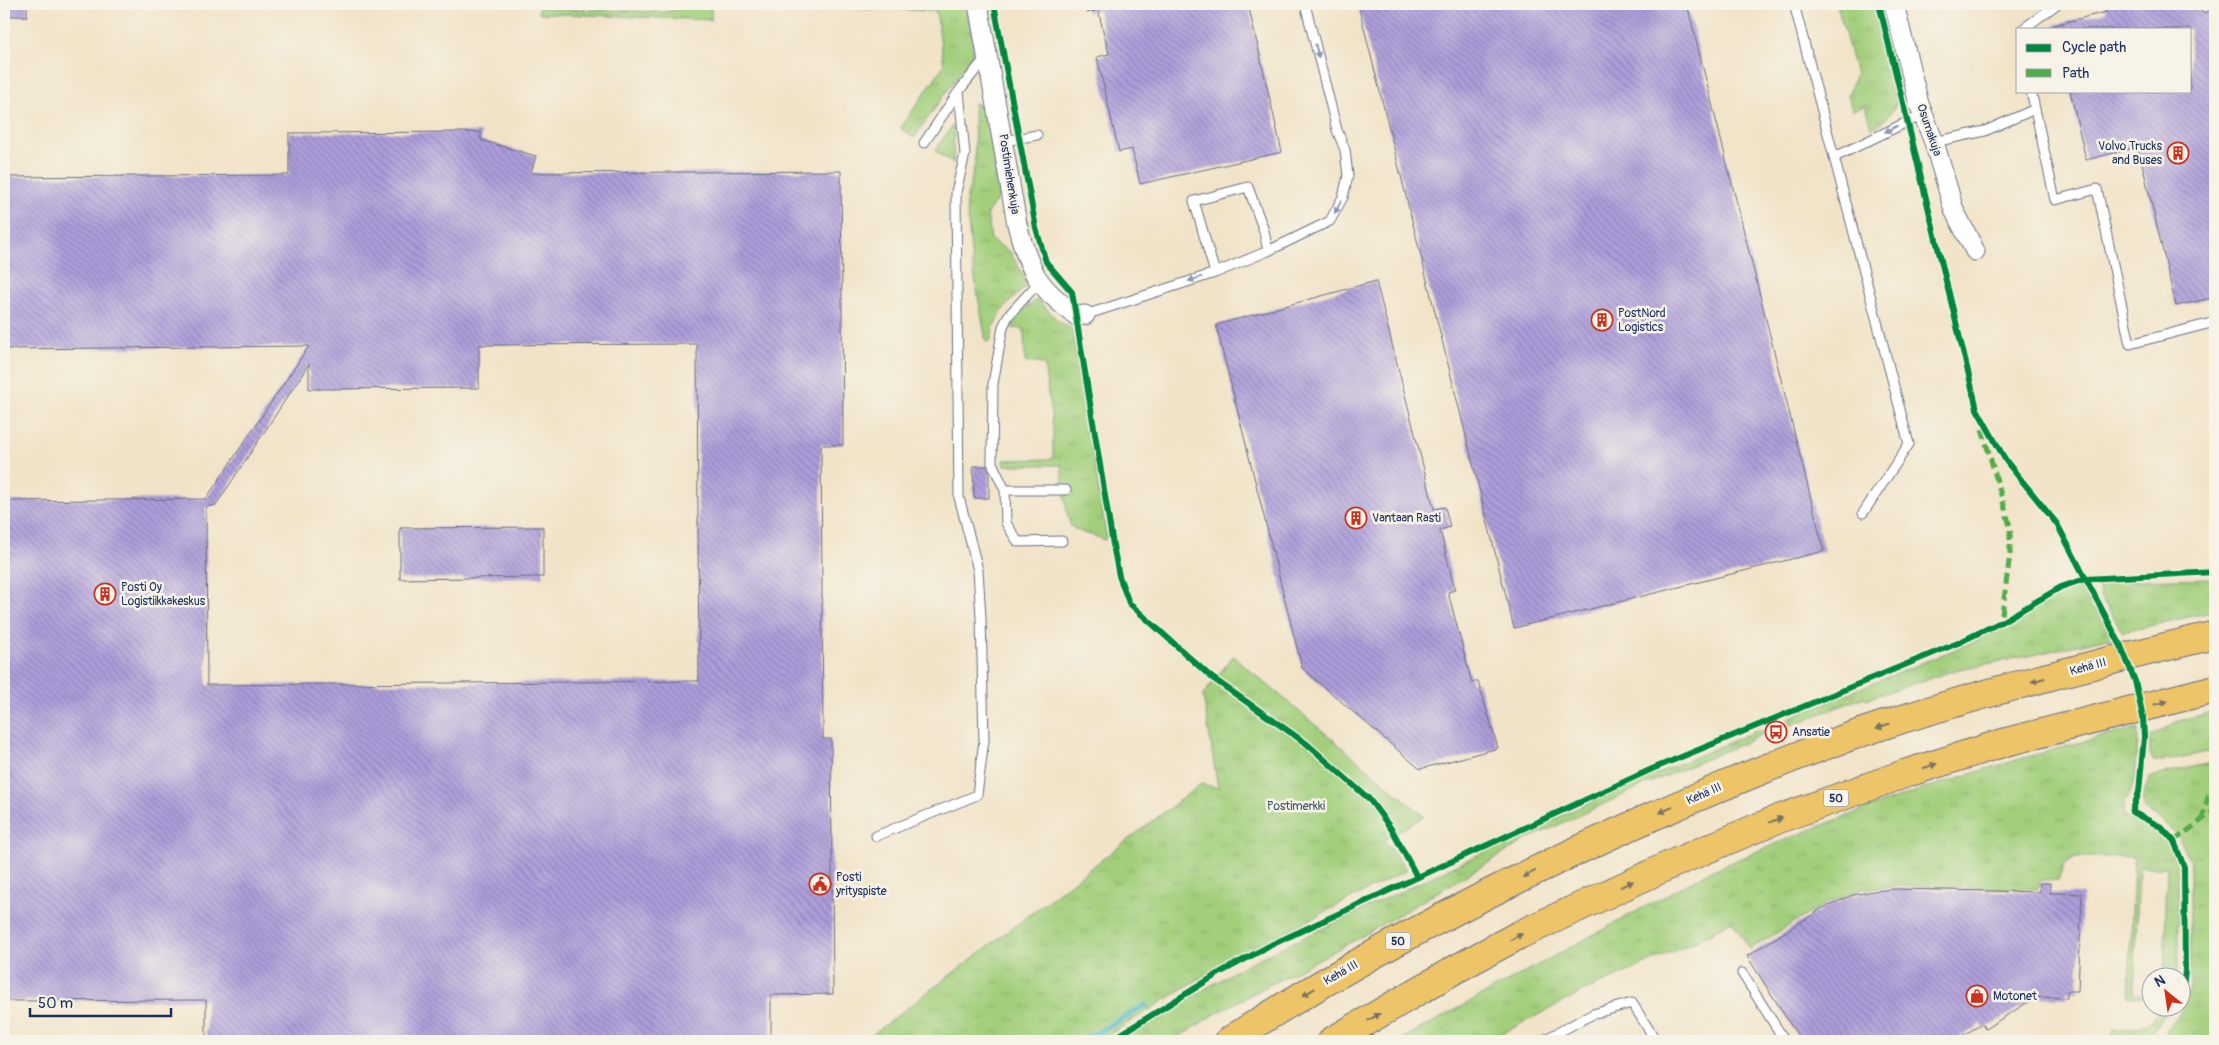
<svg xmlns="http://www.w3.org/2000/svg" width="2219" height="1045" font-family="Pangolin,sans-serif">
	<defs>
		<pattern id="grass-tufts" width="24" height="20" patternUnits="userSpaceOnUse" patternTransform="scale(1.25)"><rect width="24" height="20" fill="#a3cf7c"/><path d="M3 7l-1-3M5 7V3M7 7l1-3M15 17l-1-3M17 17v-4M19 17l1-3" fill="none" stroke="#8cb26e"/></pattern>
		<pattern id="building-back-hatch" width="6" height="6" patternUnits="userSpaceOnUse" patternTransform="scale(1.25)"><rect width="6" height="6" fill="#ad9dda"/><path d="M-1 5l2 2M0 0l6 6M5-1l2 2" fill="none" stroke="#8c80b4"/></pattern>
	</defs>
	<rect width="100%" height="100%" fill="#f7f3e8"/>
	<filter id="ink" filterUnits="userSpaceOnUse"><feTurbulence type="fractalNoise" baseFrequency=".02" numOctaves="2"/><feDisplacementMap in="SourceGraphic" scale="10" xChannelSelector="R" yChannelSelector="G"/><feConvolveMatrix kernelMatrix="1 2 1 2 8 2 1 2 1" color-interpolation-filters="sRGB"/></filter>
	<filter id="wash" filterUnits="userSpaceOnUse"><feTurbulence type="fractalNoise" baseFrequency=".0096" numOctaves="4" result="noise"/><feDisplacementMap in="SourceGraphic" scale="20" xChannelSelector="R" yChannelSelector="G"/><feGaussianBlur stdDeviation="1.12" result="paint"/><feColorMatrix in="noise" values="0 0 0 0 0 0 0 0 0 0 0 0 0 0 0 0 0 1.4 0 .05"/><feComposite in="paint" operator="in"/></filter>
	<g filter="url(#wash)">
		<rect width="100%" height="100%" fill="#f1e3c7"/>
		<!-- grass -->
		<path fill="url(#grass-tufts)" stroke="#5f7f6d" d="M687,4H711V20L538,13L539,8L664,12L675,10Z
			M714,4H966L973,42L972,55L914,138L901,129L902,126L944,65L936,11Z
			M1837,4H1873L1897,103C1890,115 1884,124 1871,128L1865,106L1852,110L1848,95L1856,74Z
			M974,103L982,107L986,113L1000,193L998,198L987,213L991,240L1010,252L1027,282V285C1010,302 993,315 991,341L986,342L972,261L966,202L975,164Z
			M952,126L954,127L953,163L935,151Z
			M1036,300L1040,302L1058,321L1072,329L1107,538L1105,540C1095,535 1080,534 1072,527C1066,523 1063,475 1061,465H1004V460L1053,459V429L1044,364L1025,362L1024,329L1012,328L1019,314Z
			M2215,578V611L2123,632L2100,596L2099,587L2104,581Z
			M2076,587L2081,589L2113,637L2028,656L1959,669L1866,699L1864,697L1791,725L1788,718L1983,638L2067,589Z
			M1233,656L1424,816L1384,840L1407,870L1221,965L1099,1041H864L1201,784L1218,788L1203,695Z
			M2215,711V750L2162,762L2153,761L2150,753V737L2176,722Z
			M2138,728C2137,748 2138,791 2123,803L2124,817C2150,822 2170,838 2178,864V977H2164L2167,867H2139L2134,994H2145L2144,997H2129L2134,857H2076L2064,864L2058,880H2041L2038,889L1906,886L1863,889L1825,904L1750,949L1732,921L1699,940L1580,993L1488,1041H1398L1709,872C1847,811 1991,763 2138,728Z
			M1760,729L1763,733L1753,739L1647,784L1530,838L1357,939L1220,1011L1172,1041H1120L1243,966L1584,805Z
			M2215,762V1041H2162L2169,1027L2184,1006L2190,987V861L2177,835L2161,819L2143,809V796L2150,777Z
			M2159,1008H2170L2145,1041H2111L2113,1029C2133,1028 2152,1030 2159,1008Z"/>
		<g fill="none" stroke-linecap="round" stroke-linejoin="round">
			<!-- stream -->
			<path stroke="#49b5c6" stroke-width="5.5" d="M1083,1041L1146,1005"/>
		</g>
		<g id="blocks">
			<!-- building -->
			<path fill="url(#building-back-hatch)" fill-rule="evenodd" d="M4,4H27V16H4Z
				M1085,4H1248L1282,152L1140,184L1132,149L1119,152L1097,57L1109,54L1098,10L1087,13Z
				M1358,4H1687L1824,551L1514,628Z
				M2104,4H2200L2202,13L2215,10V297L2176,306L2138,147L2086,160L2070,91H2190V29H2055L2054,25L2106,12Z
				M481,132V140L536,156L531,173L841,171L843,445H821L823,739H831L833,994L771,995V1041H206V1000L4,1001V501L206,499L309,346L4,349V177L289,175V133ZM697,344L699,681L207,685L206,507L216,505L309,364V389L479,388V345Z
				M1376,281L1434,509L1445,507L1450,527L1440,530L1455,590L1448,592L1472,683L1478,681L1498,748L1420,769L1302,668L1216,325Z
				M973,466H989V498H974Z
				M543,527V577L400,579V528Z
				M2040,883H2050V893L2082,894L2078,991H2067V998L2036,997L1985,1029L1982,1024L1954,1041H1801L1747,956L1823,908L1853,895L1874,891L1895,889L2040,892Z
				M2046,1036L2050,1041H2038Z"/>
		</g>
	</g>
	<g filter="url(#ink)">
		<use href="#blocks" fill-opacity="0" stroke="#666e83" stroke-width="1"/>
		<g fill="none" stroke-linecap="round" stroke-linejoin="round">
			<!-- service casing -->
			<g stroke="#666e83" stroke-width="11">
				<path id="service" d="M1794,4L1909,444L1863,513
					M2023,29L2057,4
					M2031,91L2055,200L2097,189L2130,344L2215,322
					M1004,141L1037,135
					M1934,142L1985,131L2035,109
					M924,143L959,91L987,56
					M1835,157L1909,121L1924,116
					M1215,273L1194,201L1248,187L1264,231L1268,251
					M1039,282L1008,316L1003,327L993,384L992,463L1005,490L1006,523L1018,542L1062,541
					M1085,315L1215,273L1268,251L1330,221L1343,197L1348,176L1345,150L1337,130L1305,4
					M1005,490H1066
					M876,836L977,795L984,740L981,617L978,570L959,497L956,192L965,154L959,91
					M1742,973L1785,1041
					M1542,1041L1593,1014L1632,1003L1656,1041"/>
			</g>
			<!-- minor casing -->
			<g stroke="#666e83" stroke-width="21">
				<path id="minor" d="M978,4L1017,224C1029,271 1037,287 1077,316L1085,315
					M1894,4L1919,104L1934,142L1954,210L1975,251"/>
			</g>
			<!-- trunk casing -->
			<g stroke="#666e83" stroke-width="30">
				<path id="trunk" d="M1229,1041C1360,956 1499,885 1642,821C1722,786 1804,751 1887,724C1995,689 2105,661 2215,635
					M1332,1041L1456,969L1519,935L1672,864L1773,821L1907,773L2006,742L2215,689"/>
			</g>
			<!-- service -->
			<use href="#service" stroke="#fff" stroke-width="9"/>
			<!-- minor -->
			<use href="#minor" stroke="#fff" stroke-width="19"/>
			<!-- trunk -->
			<use href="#trunk" stroke="#eec469" stroke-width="28"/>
			<!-- quiet -->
			<path stroke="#52ab49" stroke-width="5" stroke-dasharray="10 5" stroke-linecap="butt" d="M1982,429L2010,526V554L2001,622
				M2202,820L2208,796L2215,792
				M2174,841L2215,810"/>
			<!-- cycleway casing -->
			<g stroke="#f7f3e8" stroke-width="9">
				<path id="cycleway" d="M994,4L1036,228L1046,262L1072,292L1113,545L1119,576L1129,603L1211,677L1307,744L1369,799L1392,830L1417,877
					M1879,4L1977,409L2006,461L2057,524L2121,646L2135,681L2143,717L2144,737L2139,792L2132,812L2161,827L2174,841L2184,867L2185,971L2182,996
					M1110,1041L1221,972L1273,944L1652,769L1958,643L2001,622L2061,587L2085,579L2215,572"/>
			</g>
			<!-- cycleway -->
			<use href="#cycleway" stroke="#00873e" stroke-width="6"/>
		</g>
		<!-- one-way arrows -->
		<defs><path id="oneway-solid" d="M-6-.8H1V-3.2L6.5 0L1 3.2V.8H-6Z" transform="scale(1.25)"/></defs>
		<g fill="#8d97ae">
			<use href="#oneway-solid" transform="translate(1317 51) rotate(76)"/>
			<use href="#oneway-solid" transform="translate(1891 129) rotate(154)"/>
			<use href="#oneway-solid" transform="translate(1338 207) rotate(118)"/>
			<use href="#oneway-solid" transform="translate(1195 279) rotate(162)"/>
		</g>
		<g fill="#7a7263">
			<use href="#oneway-solid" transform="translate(2038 680) rotate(165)"/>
			<use href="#oneway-solid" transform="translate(2161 703) rotate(-14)"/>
			<use href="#oneway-solid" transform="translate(1883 726) rotate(161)"/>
			<use href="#oneway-solid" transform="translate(1930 766) rotate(-17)"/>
			<use href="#oneway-solid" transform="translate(1666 810) rotate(156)"/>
			<use href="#oneway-solid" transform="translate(1776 820) rotate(-21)"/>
			<use href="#oneway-solid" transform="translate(1529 874) rotate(153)"/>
			<use href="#oneway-solid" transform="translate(1627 884) rotate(-24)"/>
			<use href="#oneway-solid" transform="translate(1516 937) rotate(-28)"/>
			<use href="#oneway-solid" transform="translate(1309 992) rotate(149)"/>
			<use href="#oneway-solid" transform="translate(1374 1017) rotate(-30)"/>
		</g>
	</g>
	<!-- icons -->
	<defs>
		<g id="building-ring" transform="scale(1.125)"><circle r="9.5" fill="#f7f3e8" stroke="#c8321e" stroke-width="1.5"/><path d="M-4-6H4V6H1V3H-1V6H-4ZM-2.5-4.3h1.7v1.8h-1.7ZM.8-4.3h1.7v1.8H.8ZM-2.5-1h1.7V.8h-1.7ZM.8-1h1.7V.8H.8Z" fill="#c8321e"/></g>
		<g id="bus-ring" transform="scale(1.125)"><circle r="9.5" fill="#f7f3e8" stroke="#c8321e" stroke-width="1.5"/><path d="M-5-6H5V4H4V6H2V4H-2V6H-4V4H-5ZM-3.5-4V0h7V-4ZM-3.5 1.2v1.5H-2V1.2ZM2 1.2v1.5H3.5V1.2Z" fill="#c8321e"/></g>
		<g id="civic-ring" transform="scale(1.125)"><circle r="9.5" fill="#f7f3e8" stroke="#c8321e" stroke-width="1.5"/><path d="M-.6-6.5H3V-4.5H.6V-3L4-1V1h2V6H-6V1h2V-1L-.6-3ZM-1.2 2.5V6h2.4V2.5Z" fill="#c8321e"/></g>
		<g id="shop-ring" transform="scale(1.125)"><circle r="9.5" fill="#f7f3e8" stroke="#c8321e" stroke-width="1.5"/><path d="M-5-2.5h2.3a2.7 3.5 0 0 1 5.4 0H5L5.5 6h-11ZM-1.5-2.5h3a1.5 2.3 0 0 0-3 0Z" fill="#c8321e"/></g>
	</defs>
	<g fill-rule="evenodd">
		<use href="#building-ring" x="2178" y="153"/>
		<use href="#building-ring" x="1602" y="320"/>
		<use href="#building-ring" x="1356" y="518"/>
		<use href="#building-ring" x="105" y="594"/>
		<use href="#bus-ring" x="1776" y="732"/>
		<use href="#civic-ring" x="820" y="884"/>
		<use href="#shop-ring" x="1977" y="996"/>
	</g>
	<g text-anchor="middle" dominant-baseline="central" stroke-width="5" stroke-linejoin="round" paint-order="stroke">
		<!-- shield labels -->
		<g fill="#f7f3e8" stroke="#5d6a87" stroke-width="1">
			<rect x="1823.5" y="789.5" width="25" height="17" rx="4"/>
			<rect x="1385.5" y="932.5" width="25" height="17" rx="4"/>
		</g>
		<g font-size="11" font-weight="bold" fill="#1b2f5e">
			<text x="1836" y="798">50</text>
			<text x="1398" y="941">50</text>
		</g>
		<!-- street labels -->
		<g font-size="12" fill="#1b2f5e" stroke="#f7f3e8">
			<text transform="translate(1929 130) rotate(71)">Osumakuja</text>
			<text transform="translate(1009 174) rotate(81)">Postimiehenkuja</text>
			<text transform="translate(2088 667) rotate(-15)">Kehä III</text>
			<text transform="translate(1704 794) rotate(-24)">Kehä III</text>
			<text transform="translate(1341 973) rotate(-30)">Kehä III</text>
		</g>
		<!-- poi labels -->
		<g font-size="12" fill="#1b2f5e" stroke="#f7f3e8" text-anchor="start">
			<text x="2162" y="146" text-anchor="end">Volvo Trucks<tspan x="2162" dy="14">and Buses</tspan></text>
			<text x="1618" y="313">PostNord<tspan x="1618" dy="14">Logistics</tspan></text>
			<text x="1372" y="518">Vantaan Rasti</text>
			<text x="121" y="587">Posti Oy<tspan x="121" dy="14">Logistiikkakeskus</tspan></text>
			<text x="1792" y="732">Ansatie</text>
			<text x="836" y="877">Posti<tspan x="836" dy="14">yrityspiste</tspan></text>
			<text x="1993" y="996">Motonet</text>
		</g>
		<!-- park labels -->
		<g font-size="12" fill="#3d5766" stroke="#f7f3e8">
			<text x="1296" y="806">Postimerkki</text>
		</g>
	</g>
	<!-- margin -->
	<rect width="2219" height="1045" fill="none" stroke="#f7f3e8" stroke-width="20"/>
	<!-- legend -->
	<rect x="2016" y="28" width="175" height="65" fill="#f7f3e8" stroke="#9fa5b1"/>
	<rect x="2026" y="44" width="25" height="8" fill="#00873e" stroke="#9fa5b1"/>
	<text x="2062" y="52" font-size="15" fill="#1b2f5e">Cycle path</text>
	<rect x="2026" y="69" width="25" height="8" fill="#52ab49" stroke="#9fa5b1"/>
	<text x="2062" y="78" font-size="15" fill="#1b2f5e">Path</text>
	<!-- north arrow -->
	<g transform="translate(2166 992) rotate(330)"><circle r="24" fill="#f7f3e8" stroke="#9fa5b1"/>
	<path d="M0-4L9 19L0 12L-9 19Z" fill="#c8321e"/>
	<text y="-8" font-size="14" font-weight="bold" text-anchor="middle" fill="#1b2f5e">N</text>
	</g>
	<!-- scale -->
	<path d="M30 1008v8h141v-8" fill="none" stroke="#1b2f5e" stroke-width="2.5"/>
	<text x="38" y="1008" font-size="15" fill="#1b2f5e" stroke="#f7f3e8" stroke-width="4" paint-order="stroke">50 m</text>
</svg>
